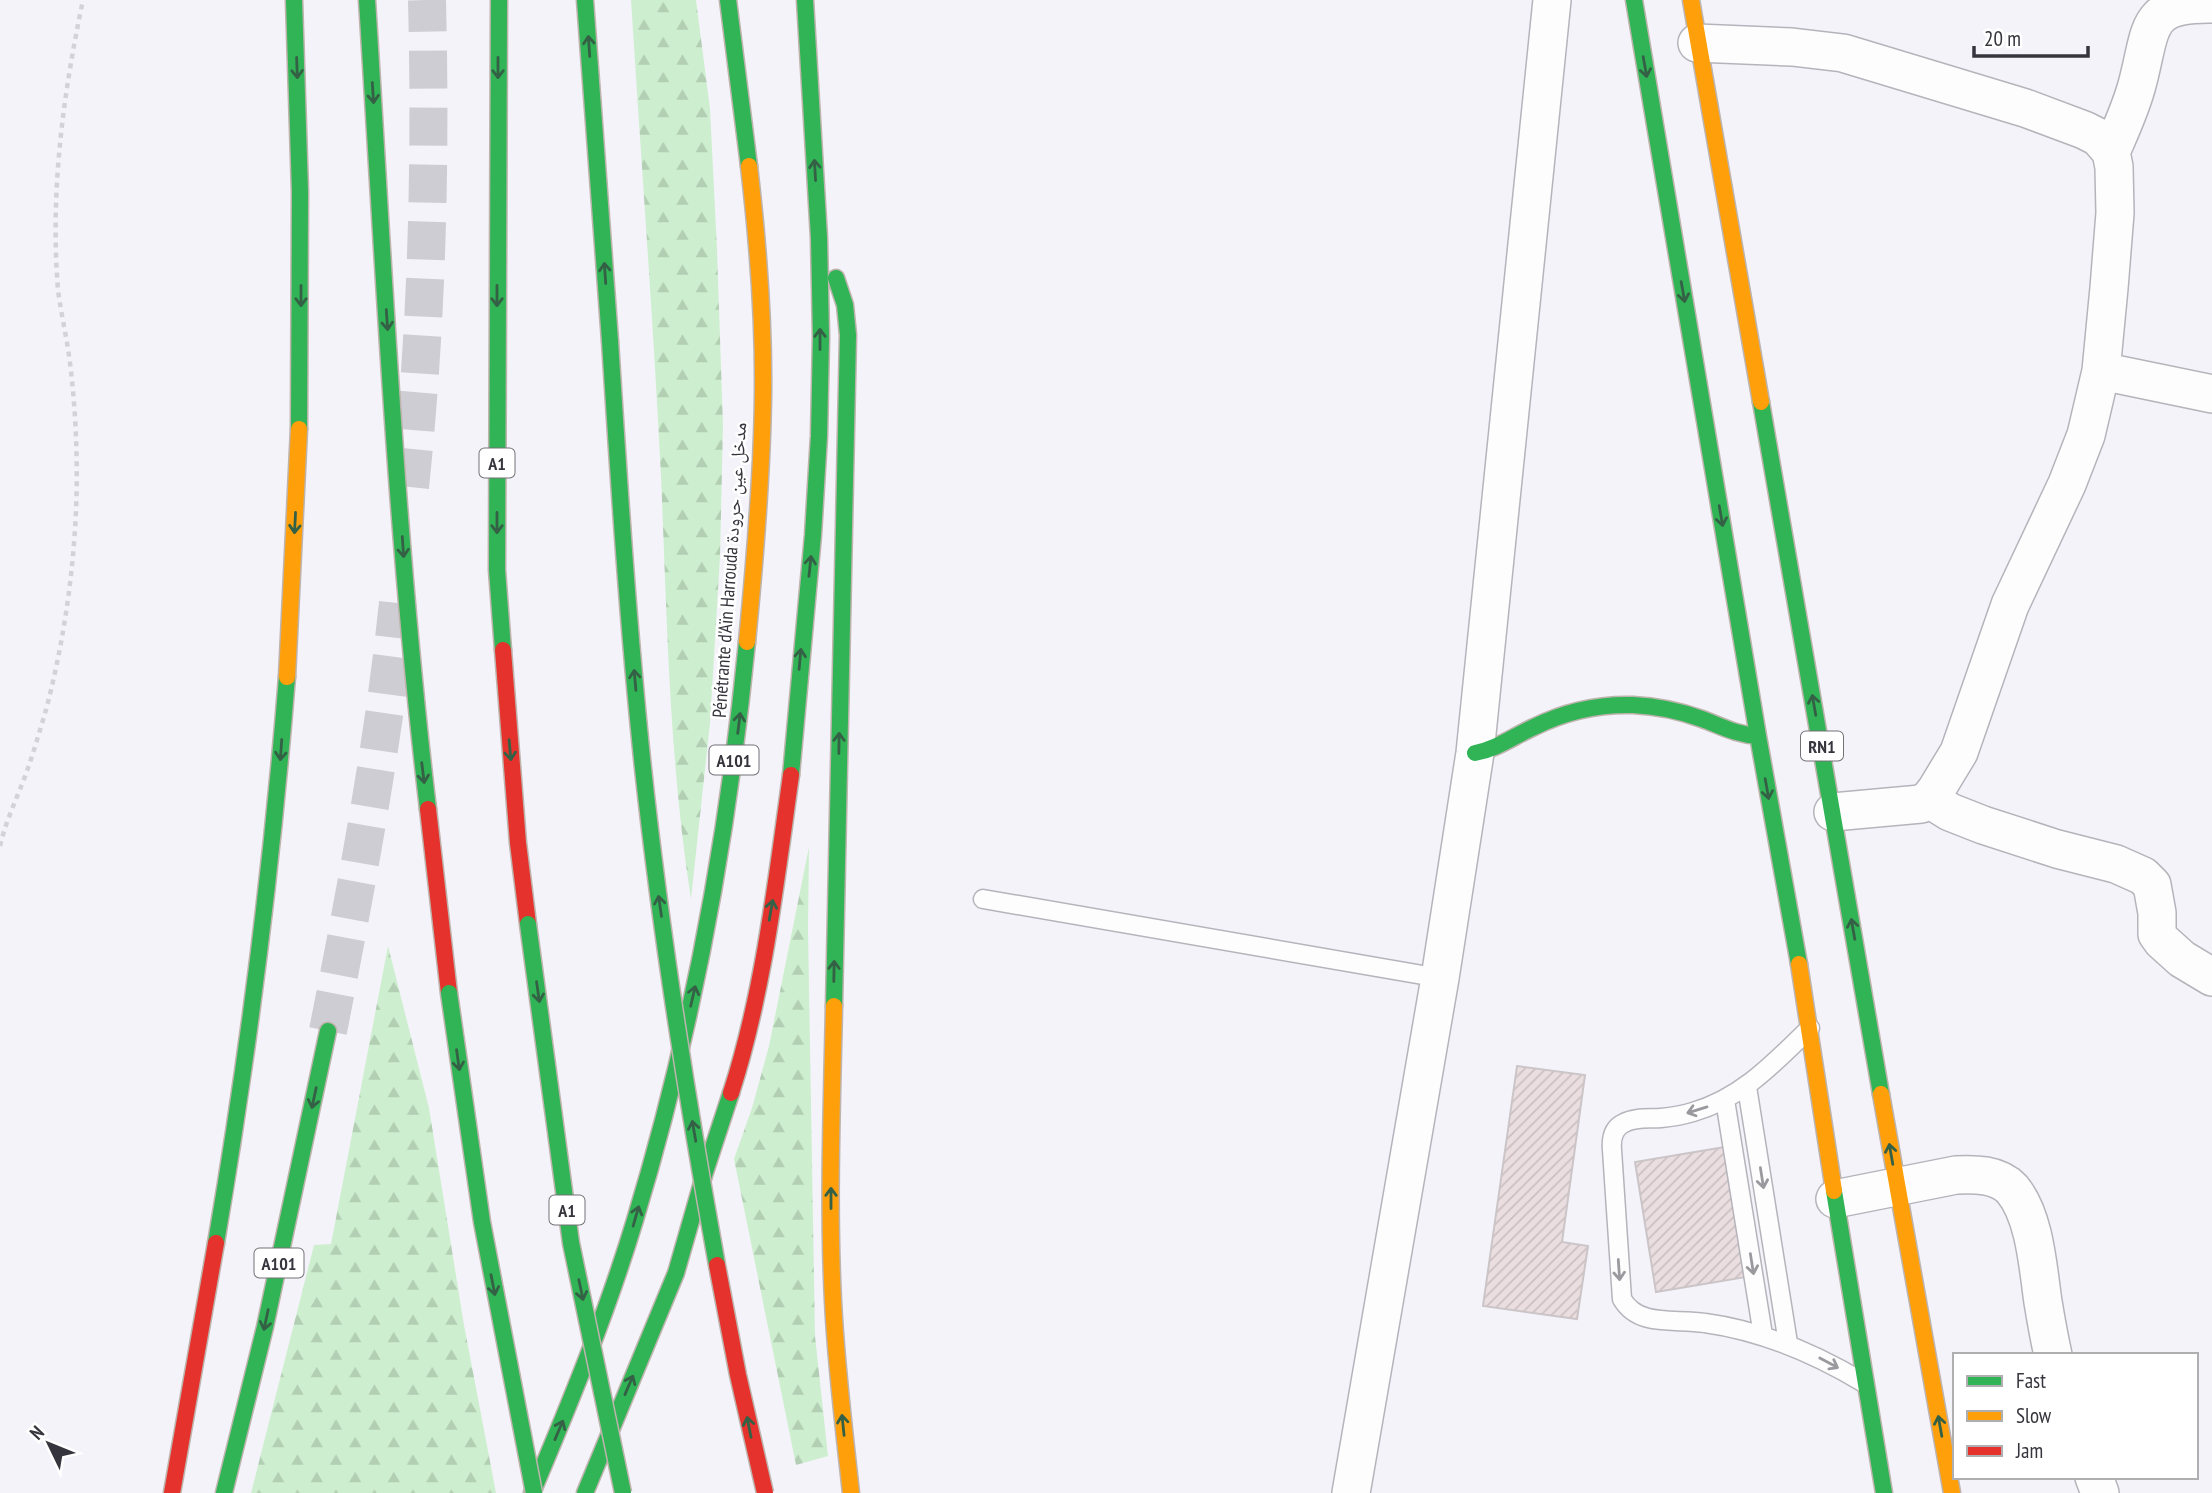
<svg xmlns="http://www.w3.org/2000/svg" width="2212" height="1493" font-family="'PT Sans Narrow','Noto Naskh Arabic',sans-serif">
	<defs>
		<pattern id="forest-firs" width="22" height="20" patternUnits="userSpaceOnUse" patternTransform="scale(1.75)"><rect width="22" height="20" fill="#ceefcf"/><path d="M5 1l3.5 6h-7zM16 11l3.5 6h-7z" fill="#b2ceb3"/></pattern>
		<pattern id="building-hatch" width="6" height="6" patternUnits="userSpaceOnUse" patternTransform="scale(1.75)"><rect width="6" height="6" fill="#ebdee0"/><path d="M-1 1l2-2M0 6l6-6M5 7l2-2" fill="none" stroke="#cabfc1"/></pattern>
	</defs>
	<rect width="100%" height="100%" fill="#f4f3fa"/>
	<!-- forest -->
	<path fill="url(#forest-firs)" d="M631,0H696L710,109L717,249L723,426L720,557L710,723L691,899C669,760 667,617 661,476C653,317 641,159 631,0Z
		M809,847L808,929L815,1336L828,1456L796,1465L734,1159L752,1108L769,1046Z
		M388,946L429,1108L464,1325L496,1493H251L314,1245L331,1244Z"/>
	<!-- building -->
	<path fill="url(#building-hatch)" stroke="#cbc5c8" stroke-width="2" d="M1517,1066L1585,1075L1562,1242L1588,1246L1577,1319L1483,1306Z
		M1725,1147L1746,1277L1656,1292L1635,1162Z"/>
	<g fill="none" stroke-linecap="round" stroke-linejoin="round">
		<!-- highway-tunnel -->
		<path stroke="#cecdd4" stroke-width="38" stroke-dasharray="38 19" stroke-linecap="butt" d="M410,487C427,326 431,162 427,0
			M328,1031C356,889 383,747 398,603"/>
		<!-- lane casing -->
		<g stroke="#b5b4bb" stroke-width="21">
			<path id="lane" d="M983,899L1440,978
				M1810,1028C1775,1062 1742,1098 1693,1112C1683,1115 1672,1117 1661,1118C1649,1119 1635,1117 1624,1123C1613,1128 1611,1139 1612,1150L1622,1299C1639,1328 1675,1318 1705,1323C1763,1331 1814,1353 1864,1383
				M1747,1087L1788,1343
				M1725,1100L1763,1335"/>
		</g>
		<!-- street casing -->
		<g stroke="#b5b4bb" stroke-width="40">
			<path id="street" d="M1697,43L1792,47L1843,53L2025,108L2084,130L2098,137L2111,152L2114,167L2115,213L2109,288L2101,371L2086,435L2067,484L2010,605L1959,752L1936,790L1929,799L1921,804L1833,812
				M2111,152C2121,129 2132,106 2138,81C2152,27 2145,3 2212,4
				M2101,371L2212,394
				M1929,799L1950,812L1983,825L2057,849L2116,864L2143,876L2152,885L2157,913V934L2162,941L2182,959L2212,977
				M1835,1199L1956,1175C1975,1174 1998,1174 2012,1189C2035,1216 2038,1268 2043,1302C2046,1320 2049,1337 2053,1355
				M2094,1477L2100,1493
				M1351,1493L1440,978L1475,753L1552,0"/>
		</g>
		<!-- fast casing -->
		<g stroke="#beb4ad" stroke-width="19">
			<path id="fast" d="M294,0L300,192L299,429
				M367,0C384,270 396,541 428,809
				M499,0L497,570L503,650
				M585,0L610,341
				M728,0L749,166
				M1634,0L1758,736L1799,964
				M1761,402L1881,1094
				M1475,753C1497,749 1514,736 1534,727C1564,712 1599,704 1633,705C1656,706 1680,711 1702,719C1721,726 1737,735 1758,736
				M791,775L813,535L819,436L821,337L819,238L805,0
				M834,1006L848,335L845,305L836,278
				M1834,1191L1884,1493
				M216,1243C248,1056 272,867 287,677
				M224,1493L265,1327L328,1031
				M532,1493C570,1403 607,1313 635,1220C692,1032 728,837 747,642
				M585,1493L676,1273L705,1172L731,1093"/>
		</g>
		<!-- slow casing -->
		<g stroke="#beb4ad" stroke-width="19">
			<path id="slow" d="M1691,0L1761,402
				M747,642C755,560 762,478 763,396C764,319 758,243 749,166
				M287,677L299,429
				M1799,964L1834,1191
				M834,1006C832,1104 828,1203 833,1301C836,1365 844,1429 851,1493
				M1881,1094L1952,1493"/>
		</g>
		<!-- jam casing -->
		<g stroke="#beb4ad" stroke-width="19">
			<path id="jam" d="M503,650L518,843L528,924
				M428,809L449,993
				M731,1093C764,991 776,881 791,775
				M172,1493L216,1243"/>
		</g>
		<!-- path -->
		<path stroke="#d3d2d6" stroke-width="4.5" stroke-dasharray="5 5" stroke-linecap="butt" d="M0,846C6,820 18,796 27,771C34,751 40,730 46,710C63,645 73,578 76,511C78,462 76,412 70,363C67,338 61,314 58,290C50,192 63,95 83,0"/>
		<!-- lane -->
		<use href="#lane" stroke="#fdfdfe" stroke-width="18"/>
		<!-- street -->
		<use href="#street" stroke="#fdfdfe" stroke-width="37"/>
		<!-- fast -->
		<use href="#fast" stroke="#30b455" stroke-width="16"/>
		<!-- slow -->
		<use href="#slow" stroke="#ff9f0a" stroke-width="16"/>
		<!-- jam -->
		<use href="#jam" stroke="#e5322d" stroke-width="16"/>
		<!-- fast-bridge casing -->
		<g stroke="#beb4ad" stroke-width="19" stroke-linecap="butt">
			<path id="fast-bridge" d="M610,341C619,483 628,626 643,768C661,934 687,1100 717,1265
				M528,924L571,1243L623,1493
				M449,993L482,1222L534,1493"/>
		</g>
		<!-- jam-bridge casing -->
		<g stroke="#beb4ad" stroke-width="19" stroke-linecap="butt">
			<path id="jam-bridge" d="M717,1265L738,1375L765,1493"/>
		</g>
		<!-- fast-bridge -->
		<use href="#fast-bridge" stroke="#30b455" stroke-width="16"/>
		<!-- jam-bridge -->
		<use href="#jam-bridge" stroke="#e5322d" stroke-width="16"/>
	</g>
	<!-- one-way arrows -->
	<defs><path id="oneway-shaft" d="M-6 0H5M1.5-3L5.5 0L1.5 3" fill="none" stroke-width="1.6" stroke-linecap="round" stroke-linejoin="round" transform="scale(1.75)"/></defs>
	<g stroke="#346145">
		<use href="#oneway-shaft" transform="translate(589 46) rotate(-94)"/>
		<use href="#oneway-shaft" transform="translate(1645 67) rotate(80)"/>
		<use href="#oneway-shaft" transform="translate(297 68) rotate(88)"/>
		<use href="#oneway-shaft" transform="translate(498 68) rotate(90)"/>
		<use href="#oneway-shaft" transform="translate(373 93) rotate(86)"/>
		<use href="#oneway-shaft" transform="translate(815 170) rotate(-93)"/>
		<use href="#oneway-shaft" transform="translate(605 273) rotate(-94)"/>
		<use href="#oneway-shaft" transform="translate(1683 292) rotate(80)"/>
		<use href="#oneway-shaft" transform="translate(301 296) rotate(90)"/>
		<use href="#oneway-shaft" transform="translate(497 296) rotate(90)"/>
		<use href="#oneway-shaft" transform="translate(387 320) rotate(86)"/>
		<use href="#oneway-shaft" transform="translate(820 339) rotate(-90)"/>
		<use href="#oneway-shaft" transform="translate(1721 516) rotate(80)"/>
		<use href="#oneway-shaft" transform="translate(295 523) rotate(93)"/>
		<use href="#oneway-shaft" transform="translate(497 523) rotate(90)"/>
		<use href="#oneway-shaft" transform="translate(403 547) rotate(86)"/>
		<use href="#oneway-shaft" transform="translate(810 566) rotate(-84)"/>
		<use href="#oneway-shaft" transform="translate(800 659) rotate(-85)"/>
		<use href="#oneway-shaft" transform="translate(635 680) rotate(-95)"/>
		<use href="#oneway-shaft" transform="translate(1814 705) rotate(-100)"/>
		<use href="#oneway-shaft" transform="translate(739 723) rotate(-83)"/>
		<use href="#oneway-shaft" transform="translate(839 743) rotate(-89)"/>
		<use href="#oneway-shaft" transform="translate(281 750) rotate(94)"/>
		<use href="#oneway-shaft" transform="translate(510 750) rotate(85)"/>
		<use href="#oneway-shaft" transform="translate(423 773) rotate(83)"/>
		<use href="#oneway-shaft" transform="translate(1767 789) rotate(80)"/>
		<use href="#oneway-shaft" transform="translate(660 906) rotate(-98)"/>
		<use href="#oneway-shaft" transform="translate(771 910) rotate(-80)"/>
		<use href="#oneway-shaft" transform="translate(1853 929) rotate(-100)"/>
		<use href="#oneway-shaft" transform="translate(834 971) rotate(-89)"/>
		<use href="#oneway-shaft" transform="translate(538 992) rotate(82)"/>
		<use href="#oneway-shaft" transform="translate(693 996) rotate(-77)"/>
		<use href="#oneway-shaft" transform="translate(458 1060) rotate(82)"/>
		<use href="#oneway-shaft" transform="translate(314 1098) rotate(102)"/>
		<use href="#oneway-shaft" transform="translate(694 1131) rotate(-100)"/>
		<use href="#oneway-shaft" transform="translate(1891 1154) rotate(-100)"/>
		<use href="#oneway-shaft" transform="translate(831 1198) rotate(-90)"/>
		<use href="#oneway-shaft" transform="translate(636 1216) rotate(-74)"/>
		<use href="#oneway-shaft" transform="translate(493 1285) rotate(79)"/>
		<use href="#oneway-shaft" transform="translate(581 1290) rotate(78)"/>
		<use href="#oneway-shaft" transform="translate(266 1320) rotate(102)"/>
		<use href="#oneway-shaft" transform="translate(629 1385) rotate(-67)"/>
		<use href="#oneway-shaft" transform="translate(843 1425) rotate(-96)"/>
		<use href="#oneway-shaft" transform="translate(1940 1426) rotate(-100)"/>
		<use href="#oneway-shaft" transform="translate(749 1427) rotate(-101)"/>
		<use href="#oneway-shaft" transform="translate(559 1430) rotate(-67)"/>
	</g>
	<g stroke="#9a999e">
		<use href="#oneway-shaft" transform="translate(1697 1110) rotate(163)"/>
		<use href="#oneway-shaft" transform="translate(1762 1178) rotate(81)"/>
		<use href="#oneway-shaft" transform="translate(1752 1264) rotate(81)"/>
		<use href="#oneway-shaft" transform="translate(1619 1270) rotate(86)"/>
		<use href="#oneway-shaft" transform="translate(1829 1363) rotate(28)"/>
	</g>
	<g text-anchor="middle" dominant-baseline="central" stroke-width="5" stroke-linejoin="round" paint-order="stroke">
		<!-- shield labels -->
		<g fill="#fff" stroke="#727277" stroke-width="2">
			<rect x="479.5" y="448.5" width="35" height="29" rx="5"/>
			<rect x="1801" y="731.5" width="42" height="29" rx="5"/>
			<rect x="709.5" y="745.5" width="49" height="29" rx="5"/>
			<rect x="549.5" y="1195.5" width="35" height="29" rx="5"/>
			<rect x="254.5" y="1248.5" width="49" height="29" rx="5"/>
		</g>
		<g font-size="18" font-weight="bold" fill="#36353d">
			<text x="497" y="463">A1</text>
			<text x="1822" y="746">RN1</text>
			<text x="734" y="760">A101</text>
			<text x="567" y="1210">A1</text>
			<text x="279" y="1263">A101</text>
		</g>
		<!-- street labels -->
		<g font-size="19" fill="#36353d" stroke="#fff">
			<text transform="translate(729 570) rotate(-86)">Pénétrante d'Aïn Harrouda مدخل عين حرودة</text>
		</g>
	</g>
	<!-- legend -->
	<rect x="1953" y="1353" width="245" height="126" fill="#ffffff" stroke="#afaeb1" stroke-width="2"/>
	<rect x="1967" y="1376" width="35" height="10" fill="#30b455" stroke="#afaeb1" stroke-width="2"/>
	<text x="2016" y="1388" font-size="21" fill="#36353d">Fast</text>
	<rect x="1967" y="1411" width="35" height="10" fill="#ff9f0a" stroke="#afaeb1" stroke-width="2"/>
	<text x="2016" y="1423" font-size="21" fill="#36353d">Slow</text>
	<rect x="1967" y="1446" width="35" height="10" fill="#e5322d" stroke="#afaeb1" stroke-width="2"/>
	<text x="2016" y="1458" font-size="21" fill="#36353d">Jam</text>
	<!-- north arrow -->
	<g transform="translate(49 1444) rotate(313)" stroke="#ffffff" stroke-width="5" paint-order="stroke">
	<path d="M0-5L12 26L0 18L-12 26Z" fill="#36353d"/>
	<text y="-10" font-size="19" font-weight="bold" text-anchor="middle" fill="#36353d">N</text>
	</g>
	<!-- scale -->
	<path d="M1974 46v10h114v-10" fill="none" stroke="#36353d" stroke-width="3.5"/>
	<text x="1984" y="46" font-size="21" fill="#36353d" stroke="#ffffff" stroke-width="5" paint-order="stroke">20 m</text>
</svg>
